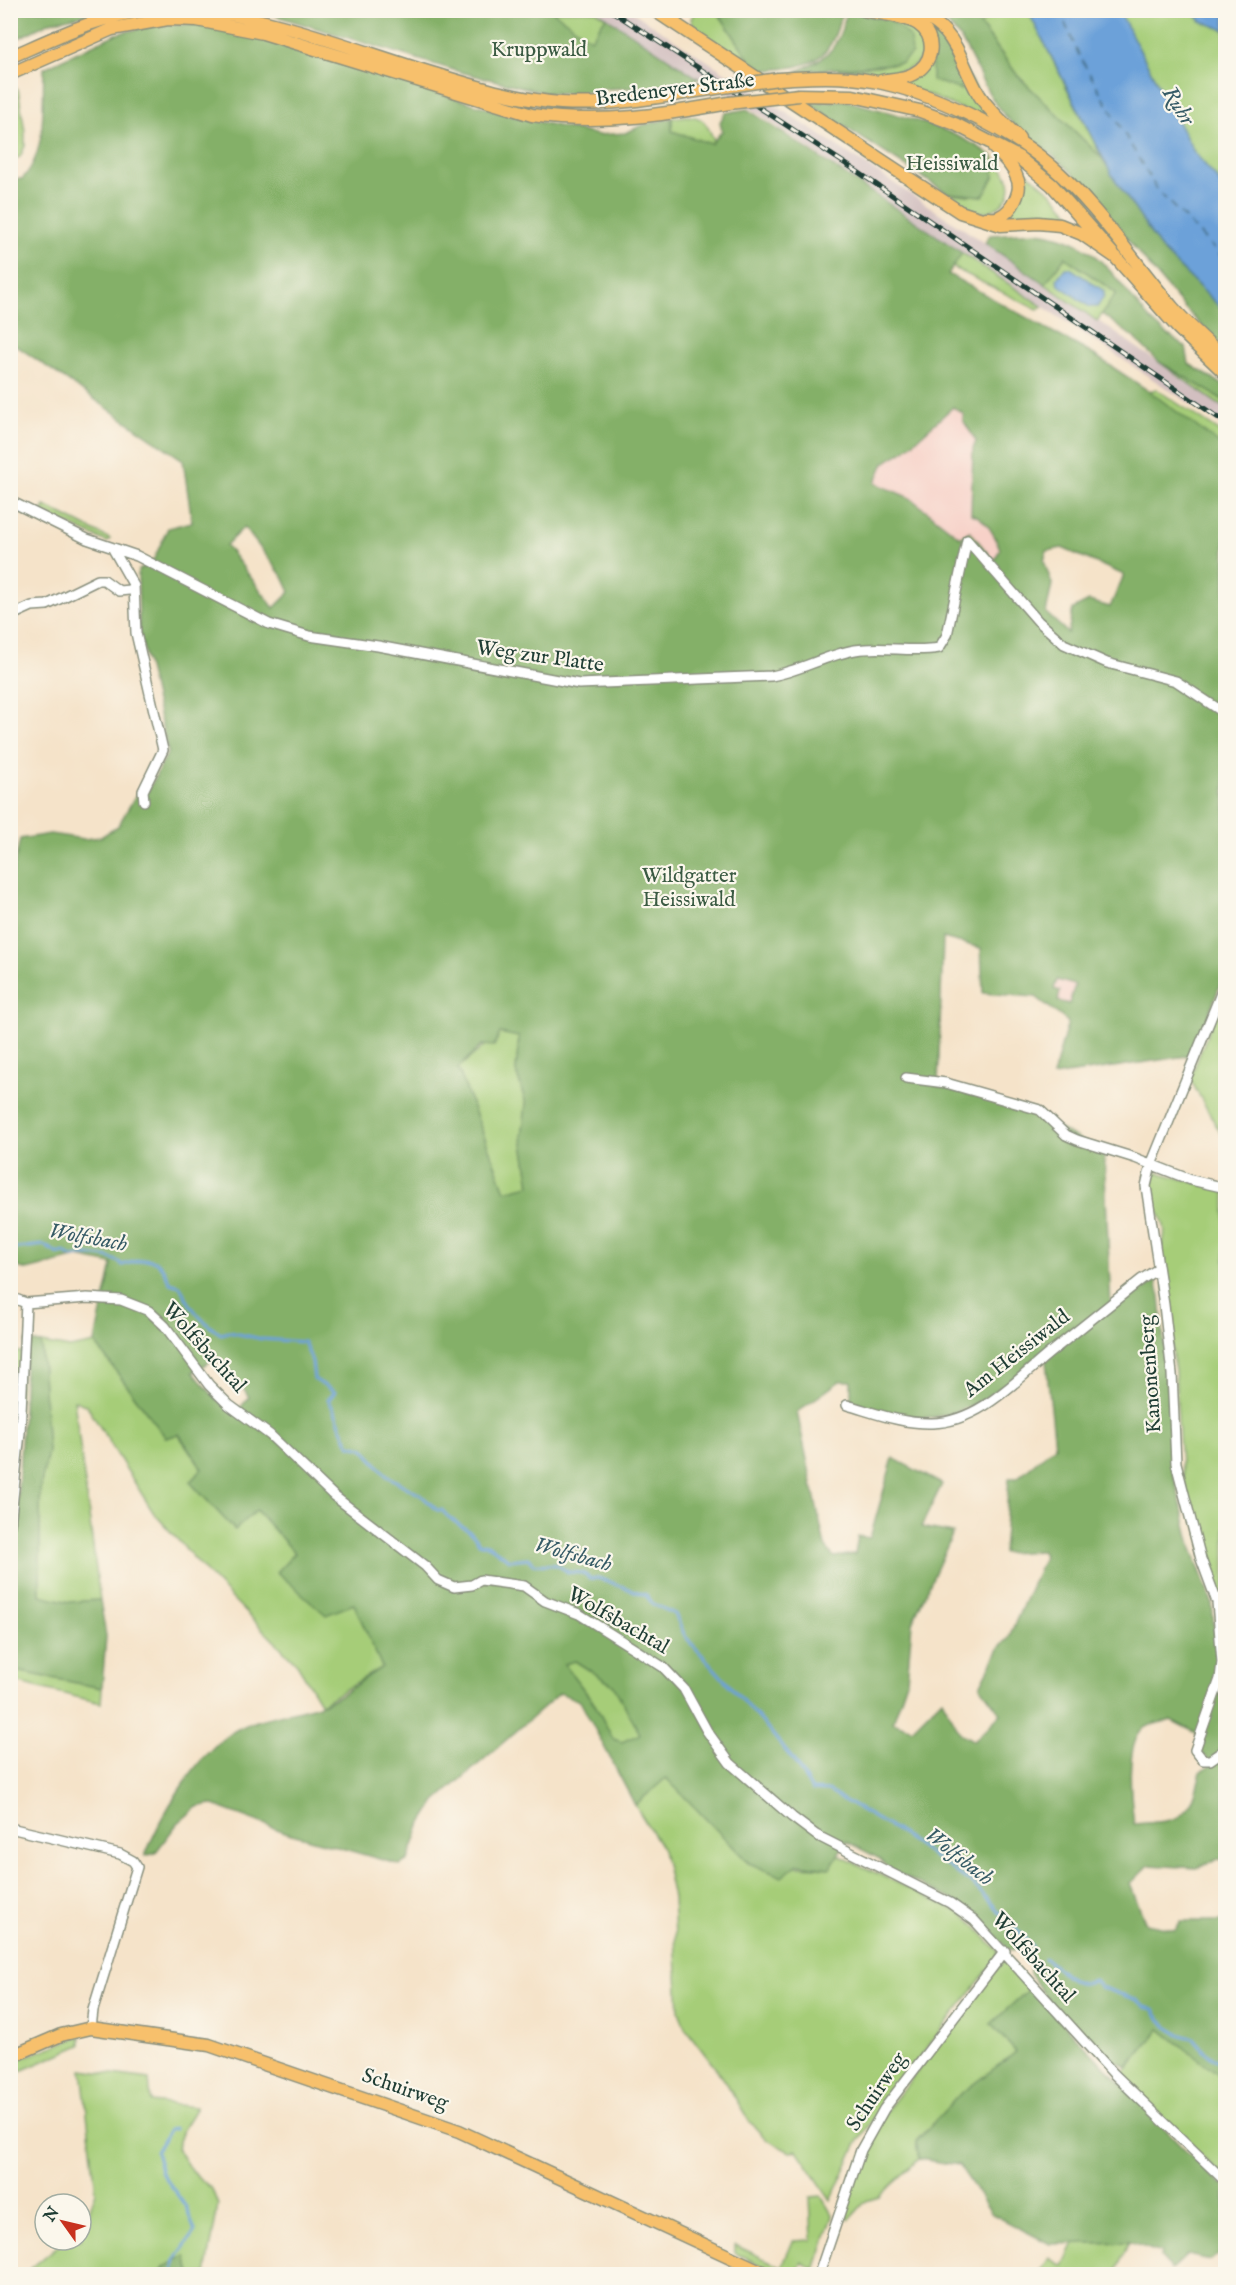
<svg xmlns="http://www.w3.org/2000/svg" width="1236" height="2285" font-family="'IM FELL English',serif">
	<rect width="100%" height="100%" fill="#fbf7ec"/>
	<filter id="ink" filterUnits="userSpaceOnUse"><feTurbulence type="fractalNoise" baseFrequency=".0167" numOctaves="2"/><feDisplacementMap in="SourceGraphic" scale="12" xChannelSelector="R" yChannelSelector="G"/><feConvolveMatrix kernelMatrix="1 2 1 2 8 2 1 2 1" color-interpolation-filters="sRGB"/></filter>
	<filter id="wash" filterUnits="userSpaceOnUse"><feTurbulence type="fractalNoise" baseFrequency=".008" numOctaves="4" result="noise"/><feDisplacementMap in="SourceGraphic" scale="24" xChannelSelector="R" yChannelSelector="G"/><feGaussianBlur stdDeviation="1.35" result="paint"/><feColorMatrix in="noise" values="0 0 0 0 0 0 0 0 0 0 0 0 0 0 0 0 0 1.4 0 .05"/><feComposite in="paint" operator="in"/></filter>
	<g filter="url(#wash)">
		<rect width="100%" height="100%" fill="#f5e3c9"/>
		<!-- built -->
		<path fill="#f7d1c8" d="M953,407L965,414L976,441L973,449L971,514L984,520L996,539L1000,549L994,561L970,531L961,537L910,498L874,484L884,463L905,450Z
			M1057,980L1075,985L1069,1004L1057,1001L1054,990Z"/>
		<!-- industrial -->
		<path fill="#d2bfc0" d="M596,11H631L985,243L1225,408V427L962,253L706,78L699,79Z"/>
		<!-- green -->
		<path fill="#a6cd78" stroke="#628556" stroke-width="1.5" fill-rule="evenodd" d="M552,11H596L606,17L591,40Z
			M695,11H717L757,71L694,28L691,19Z
			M998,11H1028L1102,158L1018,76L980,24Z
			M1119,11H1193L1201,21L1225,30V188L1194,152Z
			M890,20C899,22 910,25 917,31C931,44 922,67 903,70C882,74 858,69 837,70L901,63Z
			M932,60L960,90L961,64L998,124L894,81Z
			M11,86L18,89L25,131V146L20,157L11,160Z
			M686,116C704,116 707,124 714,140L711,144L671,131L672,118Z
			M991,155C1005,170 1019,186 1002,204C997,209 987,213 980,212C967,210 957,201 947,193L983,196L994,177Z
			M1017,164L1054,195L1084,229L1049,218L1004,219L1023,181Z
			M962,253L1042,306L1038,310L952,267Z
			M1064,257L1117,294L1097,321L1045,284ZM1070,268L1104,296L1097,307Z
			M1159,362L1225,401V408L1218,404Z
			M1156,389L1225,435V448L1149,391Z
			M45,506L110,539L107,542L42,512Z
			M1225,989V1141L1190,1079Z
			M500,1033L519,1037L516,1071L526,1104L522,1137L530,1185L505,1191L458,1068Z
			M1157,1172L1225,1191V1655L1220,1594L1190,1507L1181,1465L1175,1372L1160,1250C1177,1215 1141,1209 1154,1173Z
			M41,1343L70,1348L95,1343L166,1438L178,1434L202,1469L190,1482L235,1530L256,1510L295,1553L277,1573L354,1604L382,1667L321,1704L297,1664L209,1575L153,1512L87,1406L74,1400L100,1600L69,1602L40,1595V1488L48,1451Z
			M11,1352H22L11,1519Z
			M575,1661L613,1685L641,1734L622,1742L613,1739L594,1703L564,1664Z
			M11,1670L102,1688L101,1703L11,1681Z
			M666,1777L749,1863L830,1868L838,1855L955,1910L970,1920L998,1951L997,1958L882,2106L856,2145L831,2200L797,2150L790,2152L767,2140L749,2121L726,2082L685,2028L679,2011L673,1898L663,1850L635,1805Z
			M1004,1960L1010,1961L1018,1978L1029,1989L991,2024L1016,2052L959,2095L916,2141L919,2159L879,2197L866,2201L849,2220L844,2215V2207L865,2149L887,2110Z
			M1160,2029L1225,2080V2179L1121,2076Z
			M81,2036V2045L11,2075V2062Z
			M82,2070L149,2079L151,2102L196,2107L183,2129L177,2148L191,2171L212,2189L218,2205L206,2274H191L186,2256L164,2267L160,2274H24L65,2240H81V2221L89,2211L96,2192Z
			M821,2196L833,2216L815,2270L802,2262L796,2274H781L735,2253V2245L782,2267L793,2241L812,2240L810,2197Z
			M1129,2242L1115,2274H1039L1049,2258L1063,2266L1074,2243Z"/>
		<!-- forest -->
		<path fill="#84b068" stroke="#52764e" stroke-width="1.5" fill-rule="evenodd" d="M11,10H104V11L50,22L11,42Z
			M260,11H552L591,39L606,17L699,79L660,87L600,89L577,94L546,93L460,72Z
			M717,11H842C830,67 809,66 757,71Z
			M847,11L890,20L910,37L912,53L901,63L795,72C831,57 838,48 847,11Z
			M931,11H970L1018,76L1102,158L1162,250L1225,312V348C1167,297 1125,230 1072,173C1050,150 1019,134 1000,110C971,72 974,39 931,11Z
			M915,17C950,38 962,48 961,90L932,80V60Z
			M196,24L260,38L513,116L598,135L625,133L643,125L672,118V131L711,144L722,131L720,122L725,113L747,109L962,253L948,274L1094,355L1149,391L1225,448V972L1193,1055L1053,1076L1068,1022L1036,997L983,993L981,948L943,938L938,1086L1041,1113L1052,1125L1104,1152L1111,1307L1147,1280L1155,1279L1160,1296L1171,1428L1170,1460L1192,1549L1212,1603L1218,1673L1225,1678V1860L1216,1859L1197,1868L1149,1865L1130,1884L1146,1924L1175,1930L1181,1921H1225V2080L1160,2029L1127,2067L1095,2049L1044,1995L1030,1973L1029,1952L1008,1949L980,1919L953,1900L890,1870L880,1859L846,1841L830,1868L798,1864L782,1877L749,1863L666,1778L635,1805L580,1701L560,1693L436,1801L420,1826L408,1860L400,1865L285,1832L211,1804L197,1807L177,1824L155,1853L145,1856C160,1817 193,1760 228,1735C255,1716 288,1715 319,1705C341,1698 363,1679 382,1667L354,1604L326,1615L277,1572L295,1553L256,1510L235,1530L190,1482L202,1469L179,1434L166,1438L95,1343C99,1316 107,1291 112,1264L78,1257L27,1270L11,1265L10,886L20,839L50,834L84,839L101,837L118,826L139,790L147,793L168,752L139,630L138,571L154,559L168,528L192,522L183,460L11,342V179H22C48,153 42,103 44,68L116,34L151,26ZM953,407L964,414L963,420L976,441L973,449L971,514C986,517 995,536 1000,549L994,561L970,531L960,537L910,498L875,483L884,463L905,450ZM244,527L283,577L290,592L274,608L226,545ZM1062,548L1124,575L1110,607L1089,601L1073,609L1068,633L1046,613L1052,584L1044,561L1047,551ZM1057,980L1075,985L1069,1004L1058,1001L1060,991L1054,989ZM500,1033L519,1037L516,1071L526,1104L522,1137L530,1185L505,1191L458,1068L482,1045L494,1046ZM1045,1352L1055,1446L1017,1478H1009L1003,1553L1042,1551L1044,1557L1008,1639L1000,1647L980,1686L1001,1714L974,1741L960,1733L942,1699L912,1729L893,1722L907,1681L912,1623L953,1533L921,1527L942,1484L893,1458L870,1538L858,1536L855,1554L834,1557L825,1546L797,1412L840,1381H851V1401C866,1405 880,1411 895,1415C957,1430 1001,1388 1045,1352ZM216,1358L220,1364L224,1361L249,1397L236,1413L217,1400L193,1372ZM575,1661L613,1685L640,1734L622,1742L613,1739L594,1703L564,1664ZM1171,1720L1202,1736L1197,1749L1213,1764L1201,1772C1189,1822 1182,1820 1134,1824C1131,1799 1124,1745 1144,1728C1150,1724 1164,1722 1171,1720Z
			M844,100C894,114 948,125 991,155L994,177L983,196L947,193L808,103Z
			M1036,232C1101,239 1113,281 1153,322C1162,332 1175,339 1186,347L1189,364L1225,386V401L1159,362L1133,337L1102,314L1116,293L1065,257L1045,284L985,243L990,235Z
			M26,1341L41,1343L48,1451L40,1488V1595L69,1602L100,1600L106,1636L102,1688L11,1670C10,1560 23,1451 26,1341Z
			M1029,1989L1208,2173L1225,2186V2248L1211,2260L1187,2255L1171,2270L1160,2258L1161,2253L1129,2242L1050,2244L992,2214L959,2165L919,2159L916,2142L959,2095L1016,2052L991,2024Z
			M186,2256L191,2274H160L164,2267Z"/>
		<!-- water -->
		<path fill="#6ca1d9" stroke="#466f86" stroke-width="1.5" d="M1028,11H1119L1194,152L1225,188V312L1162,250L1112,175Z
			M1193,11H1225V30L1201,21Z
			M1065,268H1070L1104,291V296L1097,307H1090L1059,285L1057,279Z"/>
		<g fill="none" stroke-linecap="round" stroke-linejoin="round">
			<!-- stream -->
			<path stroke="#6ca1d9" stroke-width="3" d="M10,1249L44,1245L58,1254L64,1252L72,1257C87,1255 112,1254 122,1265C152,1257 157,1254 170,1283L180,1286C189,1306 202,1323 221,1334L229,1332L262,1339L304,1342L312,1361L314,1379L335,1392L328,1400C338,1414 341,1431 350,1445L363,1448L387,1476L422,1496L437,1510H442C452,1525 472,1527 479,1543L490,1546L509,1560L528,1558L533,1564L557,1565L568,1572L583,1573L590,1579L598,1578L646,1595L653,1604L675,1614L685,1636L765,1725L794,1761L812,1790L828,1791L897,1831L973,1884L1032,1946
				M1044,1958L1073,1981L1081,1984L1095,1980L1101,1987L1137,2000L1144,2007L1154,2009C1163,2026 1175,2036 1194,2038L1205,2051L1226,2068
				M173,2274L175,2260L195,2231L186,2207L162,2173L156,2152L169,2130L175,2129"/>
			<!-- ferry -->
			<path stroke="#365b66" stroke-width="1.5" stroke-dasharray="8 6" stroke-linecap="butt" d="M1059,10L1080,57L1157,190L1226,261"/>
		</g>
	</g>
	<g filter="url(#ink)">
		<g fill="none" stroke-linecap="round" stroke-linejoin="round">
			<!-- minor casing -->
			<g stroke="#8a907e" stroke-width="12">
				<path id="minor" d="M10,501L87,539L137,556L269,624L309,636L378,646L579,684L771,676C800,671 826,655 855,650C883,645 911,653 939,648L947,635L967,540L1038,621L1064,644L1107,663L1176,681L1226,714
					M113,549L134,586L136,633L163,750L143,791L144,801
					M10,616L32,606L47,605L98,580H104L119,591L129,590L134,586
					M1226,981L1151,1165L1146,1186L1164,1305L1172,1374L1176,1463L1201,1559L1217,1602L1222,1662L1220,1679L1195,1750L1203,1760H1210L1226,1749
					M906,1078L946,1083L1040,1110L1066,1135L1077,1140L1135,1158L1191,1180L1226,1188
					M10,1297L26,1303L87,1298L121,1300L149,1311L165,1326L209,1385L229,1405L270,1435L334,1496L425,1566L438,1580L454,1587L472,1585L481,1580L524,1586L545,1601L579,1614L663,1667L684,1689L707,1731L730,1763L792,1817L816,1835L950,1903L974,1920L1114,2074L1226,2182
					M847,1405C875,1413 902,1424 932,1423C980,1422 1017,1379 1052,1351C1082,1327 1112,1303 1142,1279L1158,1269
					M10,1525L20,1433L26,1303
					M10,1828L120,1854L133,1861L137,1867L93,2010L91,2028
					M819,2274L861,2150L884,2109L1005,1951"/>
			</g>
			<!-- major casing -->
			<g stroke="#8a907e" stroke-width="15">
				<path id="major" d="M205,10C285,21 364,53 441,76C480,88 520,100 561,103C611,106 661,97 710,89
					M654,10L960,212L1001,225L1038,223L1060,225L1082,234L1117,258
					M863,10C880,14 903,15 918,24C938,38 933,64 913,74C904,79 891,79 881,81
					M905,10C956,22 956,54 978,93C988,110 1005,124 1019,138
					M669,20L685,10
					M10,57C54,38 100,15 148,10
					M10,74L112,29L168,19L197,20L263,33L532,115C600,125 662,115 729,103
					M778,79C810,77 841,75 873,81C927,91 1008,128 1049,164C1097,205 1132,260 1173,308C1189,326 1208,343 1226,359
					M799,95L853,96L920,111L955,124L1018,157L1052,185L1178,328L1226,374
					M985,218C989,218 995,219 999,217C1012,212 1023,190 1017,178C1013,166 1003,157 994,148
					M10,2057L61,2035L91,2028L209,2045L459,2131L767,2274"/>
			</g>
			<!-- minor -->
			<use href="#minor" stroke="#fff" stroke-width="9"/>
			<!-- major -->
			<use href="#major" stroke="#f7c06c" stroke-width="12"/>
			<!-- rail casing -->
			<g stroke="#1f3d34" stroke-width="5">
				<path id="rail" d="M610,10L858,172L1226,423"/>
			</g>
			<!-- rail -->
			<use href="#rail" stroke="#fbf7ec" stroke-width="3" stroke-dasharray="9" stroke-linecap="butt"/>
			<!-- major-bridge casing -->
			<g stroke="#8a907e" stroke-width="15" stroke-linecap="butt">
				<path id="major-bridge" d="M710,89L778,79
					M729,103L799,95"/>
			</g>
			<!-- major-bridge -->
			<use href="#major-bridge" stroke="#f7c06c" stroke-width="12"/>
		</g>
	</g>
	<g text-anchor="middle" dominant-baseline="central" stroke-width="4.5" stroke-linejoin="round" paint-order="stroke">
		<!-- park labels -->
		<g font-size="21" fill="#3a5a42" stroke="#fbf7ec">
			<text x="539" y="50">Kruppwald</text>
			<text x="952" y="164">Heissiwald</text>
			<text x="689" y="876">Wildgatter<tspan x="689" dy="24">Heissiwald</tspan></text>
		</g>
		<!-- street labels -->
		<g font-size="21" fill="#1f3d34" stroke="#fbf7ec">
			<text transform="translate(675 90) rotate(-7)">Bredeneyer Straße</text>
			<text transform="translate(540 657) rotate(8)">Weg zur Platte</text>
			<text transform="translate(204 1348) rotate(48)">Wolfsbachtal</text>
			<text transform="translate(1017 1354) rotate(-38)">Am Heissiwald</text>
			<text transform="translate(1151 1374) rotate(-94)">Kanonenberg</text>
			<text transform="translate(618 1621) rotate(30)">Wolfsbachtal</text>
			<text transform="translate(1033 1958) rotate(48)">Wolfsbachtal</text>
			<text transform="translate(405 2090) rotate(19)">Schuirweg</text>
			<text transform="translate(877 2092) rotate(-56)">Schuirweg</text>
		</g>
		<!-- water labels -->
		<g font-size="22" font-style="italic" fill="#365b66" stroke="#fbf7ec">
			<text transform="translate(1178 106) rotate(58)">Ruhr</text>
			<text transform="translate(88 1238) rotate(10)">Wolfsbach</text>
			<text transform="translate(573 1555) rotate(15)">Wolfsbach</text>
			<text transform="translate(959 1857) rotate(38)">Wolfsbach</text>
		</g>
	</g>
	<!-- margin -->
	<rect width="1236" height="2285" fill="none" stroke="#fbf7ec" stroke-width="36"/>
	<!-- north arrow -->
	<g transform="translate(63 2222) rotate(304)"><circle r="28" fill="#fbf7ec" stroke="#a3ada2" stroke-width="1.5"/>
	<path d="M0-4.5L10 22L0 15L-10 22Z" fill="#c8321e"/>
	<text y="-9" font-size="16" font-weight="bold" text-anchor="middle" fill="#1f3d34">N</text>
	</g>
</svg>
